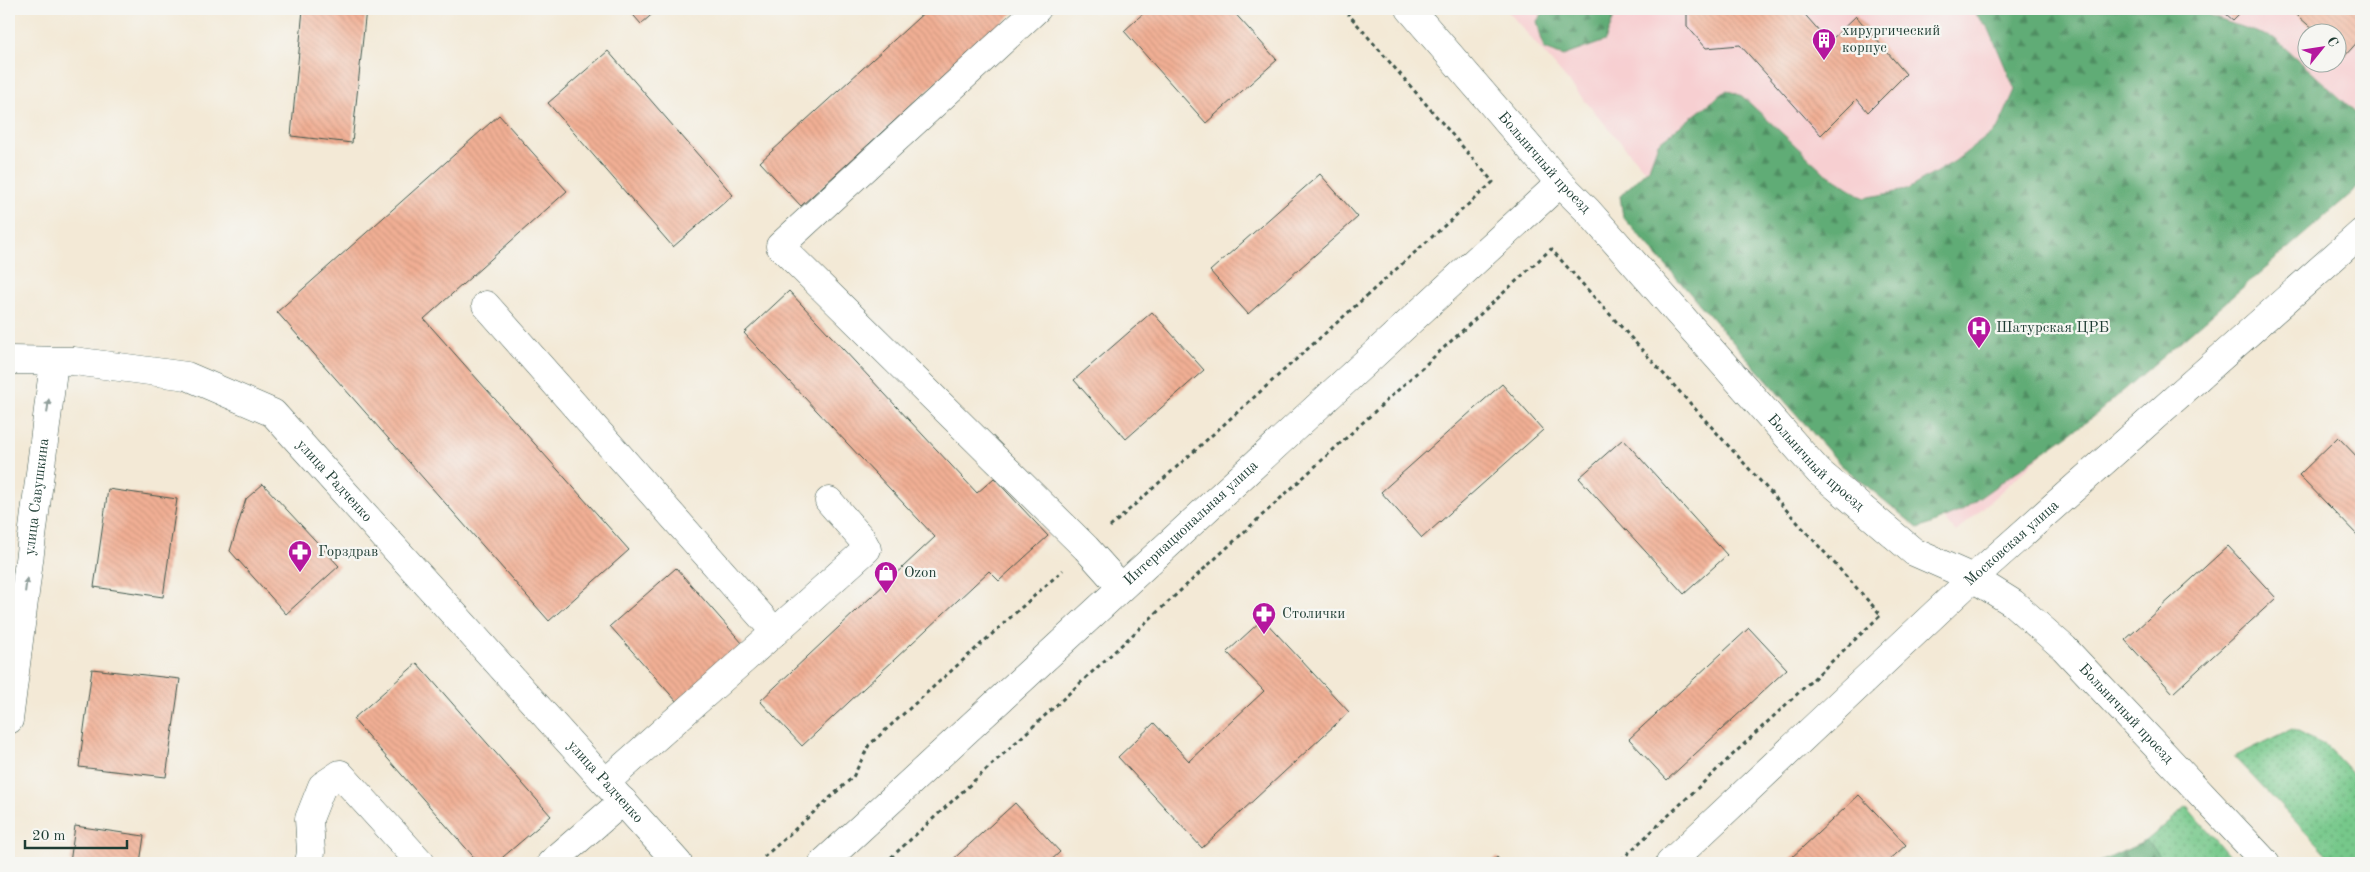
<svg xmlns="http://www.w3.org/2000/svg" width="2370" height="872" font-family="'Old Standard TT',serif">
	<defs>
		<pattern id="grass-dots" width="8" height="8" patternUnits="userSpaceOnUse" patternTransform="scale(1.25)"><rect width="8" height="8" fill="#76c88a"/><path d="M2 2h.1M6 6h.1" fill="none" stroke="#60a472" stroke-width="1.8" stroke-linecap="round"/></pattern>
		<pattern id="forest-firs" width="22" height="20" patternUnits="userSpaceOnUse" patternTransform="scale(1.25)"><rect width="22" height="20" fill="#60ac76"/><path d="M5 1l3.5 6h-7zM16 11l3.5 6h-7z" fill="#4f8d62"/></pattern>
		<pattern id="building-back-hatch" width="6" height="6" patternUnits="userSpaceOnUse" patternTransform="scale(1.25)"><rect width="6" height="6" fill="#f1af94"/><path d="M-1 5l2 2M0 0l6 6M5-1l2 2" fill="none" stroke="#ce9780"/></pattern>
	</defs>
	<rect width="100%" height="100%" fill="#f6f6f2"/>
	<filter id="ink" filterUnits="userSpaceOnUse"><feTurbulence type="fractalNoise" baseFrequency=".02" numOctaves="2"/><feDisplacementMap in="SourceGraphic" scale="10" xChannelSelector="R" yChannelSelector="G"/><feConvolveMatrix kernelMatrix="1 2 1 2 8 2 1 2 1" color-interpolation-filters="sRGB"/></filter>
	<filter id="wash" filterUnits="userSpaceOnUse"><feTurbulence type="fractalNoise" baseFrequency=".0096" numOctaves="4" result="noise"/><feDisplacementMap in="SourceGraphic" scale="20" xChannelSelector="R" yChannelSelector="G"/><feGaussianBlur stdDeviation="1.12" result="paint"/><feColorMatrix in="noise" values="0 0 0 0 0 0 0 0 0 0 0 0 0 0 0 0 0 1.4 0 .05"/><feComposite in="paint" operator="in"/></filter>
	<g filter="url(#wash)">
		<rect width="100%" height="100%" fill="#f3e9d6"/>
		<!-- built -->
		<path fill="#f7cfd1" fill-rule="evenodd" d="M1506,9H2361V167L1956,532ZM2308,32H2338V62H2308Z"/>
		<!-- grass -->
		<path fill="url(#grass-dots)" stroke="#4a825f" d="M2292,729L2328,747L2361,783V863H2335L2234,757Z
			M2187,807L2235,863H2166L2146,841Z"/>
		<!-- forest -->
		<path fill="url(#forest-firs)" stroke="#407455" d="M1546,9H1617L1605,41L1563,56L1544,49L1537,21Z
			M1971,9H2202L2209,16L2274,38L2361,117V185L2093,417L1961,511L1919,529L1840,464L1623,217L1620,196L1649,168L1658,143L1727,90L1742,96L1824,172L1864,198L1906,190L1955,161L1998,128L2015,90L1989,29Z
			M2146,841L2166,863H2098Z"/>
		<g id="blocks">
			<!-- building -->
			<path fill="url(#building-back-hatch)" d="M303,9H366L352,143L291,136Z
				M628,9H658L641,24Z
				M928,9H1017L801,206L760,162Z
				M1148,9H1231L1277,60L1206,123L1124,31Z
				M1687,9H1800L1829,42L1856,16L1906,74L1868,112L1857,99L1821,135L1740,45L1706,48L1687,26Z
				M2220,9H2244L2233,20Z
				M2290,9H2361V38L2343,58L2338,52V32H2316Z
				M608,51L733,195L673,247L548,103Z
				M499,115L567,191L424,319L629,550L549,621L277,312Z
				M1320,174L1358,217L1248,314L1210,271Z
				M789,291L977,493L994,478L1048,536L999,581L989,571L802,746L760,701L935,537L744,333Z
				M1152,312L1204,370L1126,439L1074,380Z
				M1502,384L1543,430L1422,538L1381,492Z
				M2338,437L2361,461V539L2299,475Z
				M1623,439L1727,555L1684,594L1579,478Z
				M263,484L339,566L286,614L230,551L246,499Z
				M108,489L177,499L163,597L94,587Z
				M2228,546L2276,598L2173,693L2125,640Z
				M676,568L743,644L677,702L610,626Z
				M1263,619L1349,712L1202,848L1118,757L1154,723L1189,761L1264,691L1227,652Z
				M1749,628L1787,669L1667,780L1629,739Z
				M417,663L551,816L496,863H479L353,719Z
				M92,669L180,679L166,777L79,767Z
				M1859,795L1906,845L1886,863H1794L1790,859Z
				M1015,803L1060,852L1048,863H949Z
				M75,826L144,836L140,863H70Z
				M1497,857L1503,863H1490Z"/>
		</g>
	</g>
	<g filter="url(#ink)">
		<use href="#blocks" fill-opacity="0" stroke="#3f574c" stroke-width="1"/>
		<g fill="none" stroke-linecap="round" stroke-linejoin="round">
			<!-- minor casing -->
			<g stroke="#3f574c" stroke-width="29">
				<g id="minor">
					<path d="M1037,9L780,246L1086,548L1121,587"/>
					<path id="s1" d="M1410,9L1560,183L1588,211L1819,472L1914,552L1973,578L2013,603L2064,648L2266,863"/>
					<path d="M486,305L775,632L606,782"/>
					<path id="s2" d="M9,360L74,361L187,376L273,413L678,863"/>
					<path d="M775,632L867,549L861,538L829,501"/>
					<path id="s3" d="M9,720L54,362"/>
					<path d="M309,863L311,852L309,819L322,786L340,774L421,863"/>
					<path d="M551,863L623,801"/>
					<path id="s4" d="M823,863L1560,183"/>
					<path id="s5" d="M1670,863L1973,578L2361,233"/>
				</g>
			</g>
			<!-- path -->
			<path stroke="#3f574c" stroke-width="3" stroke-dasharray="4 4" stroke-linecap="butt" d="M1110,527L1493,182L1344,9
				M764,857L853,777L869,745L1063,570
				M885,863L1551,249L1881,615L1618,863"/>
			<!-- minor -->
			<use href="#minor" stroke="#fff" stroke-width="28"/>
		</g>
		<!-- one-way arrows -->
		<defs><path id="oneway-solid" d="M-6-.8H1V-3.2L6.5 0L1 3.2V.8H-6Z" transform="scale(1.25)"/></defs>
		<g fill="#8f9e9a">
			<use href="#oneway-solid" transform="translate(48 406) rotate(-83)"/>
			<use href="#oneway-solid" transform="translate(26 585) rotate(-83)"/>
		</g>
	</g>
	<!-- icons -->
	<defs>
		<g id="building-pin" transform="scale(1.25)"><path d="M0 17L-7.5 6A9.5 9.5 0 1 1 7.5 6Z" fill="#b5179e" stroke="#f6f6f2"/><path d="M-4-6H4V6H1V3H-1V6H-4ZM-2.5-4.3h1.7v1.8h-1.7ZM.8-4.3h1.7v1.8H.8ZM-2.5-1h1.7V.8h-1.7ZM.8-1h1.7V.8H.8Z" fill="#fff"/></g>
		<g id="hospital-pin" transform="scale(1.25)"><path d="M0 17L-7.5 6A9.5 9.5 0 1 1 7.5 6Z" fill="#b5179e" stroke="#f6f6f2"/><path d="M-5-5h3v3.5h4V-5h3V5h-3V1.5h-4V5h-3Z" fill="#fff"/></g>
		<g id="pharmacy-pin" transform="scale(1.25)"><path d="M0 17L-7.5 6A9.5 9.5 0 1 1 7.5 6Z" fill="#b5179e" stroke="#f6f6f2"/><path d="M-2-6h4v4h4v4h-4v4h-4v-4h-4v-4h4Z" fill="#fff"/></g>
		<g id="shop-pin" transform="scale(1.25)"><path d="M0 17L-7.5 6A9.5 9.5 0 1 1 7.5 6Z" fill="#b5179e" stroke="#f6f6f2"/><path d="M-5-2.5h2.3a2.7 3.5 0 0 1 5.4 0H5L5.5 6h-11ZM-1.5-2.5h3a1.5 2.3 0 0 0-3 0Z" fill="#fff"/></g>
	</defs>
	<g fill-rule="evenodd">
		<use href="#building-pin" x="1824" y="40"/>
		<use href="#hospital-pin" x="1979" y="328"/>
		<use href="#pharmacy-pin" x="300" y="552"/>
		<use href="#shop-pin" x="886" y="573"/>
		<use href="#pharmacy-pin" x="1264" y="614"/>
	</g>
	<g text-anchor="middle" dominant-baseline="central" stroke-width="4.5" stroke-linejoin="round" paint-order="stroke">
		<!-- poi labels -->
		<g font-size="15" fill="#1f3d34" stroke="#f6f6f2" text-anchor="start">
			<text x="1842" y="31">хирургический<tspan x="1842" dy="17">корпус</tspan></text>
			<text x="1996" y="328">Шатурская ЦРБ</text>
			<text x="318" y="552">Горздрав</text>
			<text x="904" y="573">Ozon</text>
			<text x="1282" y="614">Столички</text>
		</g>
		<!-- street labels -->
		<g font-size="15" fill="#1f3d34" stroke="#f6f6f2">
			<text stroke="none"><textPath href="#s1" startOffset="204">Больничный проезд</textPath></text>
			<text stroke="none"><textPath href="#s1" startOffset="609">Больничный проезд</textPath></text>
			<text stroke="none"><textPath href="#s2" startOffset="364">улица Радченко</textPath></text>
			<text stroke="none"><textPath href="#s3" startOffset="225">улица Савушкина</textPath></text>
			<text stroke="none"><textPath href="#s4" startOffset="501">Интернациональная улица</textPath></text>
			<text stroke="none"><textPath href="#s5" startOffset="468">Московская улица</textPath></text>
			<text stroke="none"><textPath href="#s1" startOffset="1012">Больничный проезд</textPath></text>
			<text stroke="none"><textPath href="#s2" startOffset="769">улица Радченко</textPath></text>
		</g>
	</g>
	<!-- margin -->
	<rect width="2370" height="872" fill="none" stroke="#f6f6f2" stroke-width="30"/>
	<!-- north arrow -->
	<g transform="translate(2322 48) rotate(60)"><circle r="24" fill="#f6f6f2" stroke="#a0aca6"/>
	<path d="M0-4L9 19L0 12L-9 19Z" fill="#b5179e"/>
	<text y="-8" font-size="14" font-weight="bold" text-anchor="middle" fill="#1f3d34">С</text>
	</g>
	<!-- scale -->
	<path d="M25 840v8h102v-8" fill="none" stroke="#1f3d34" stroke-width="2.5"/>
	<text x="32" y="840" font-size="15" fill="#1f3d34" stroke="#f6f6f2" stroke-width="4" paint-order="stroke">20 m</text>
</svg>
